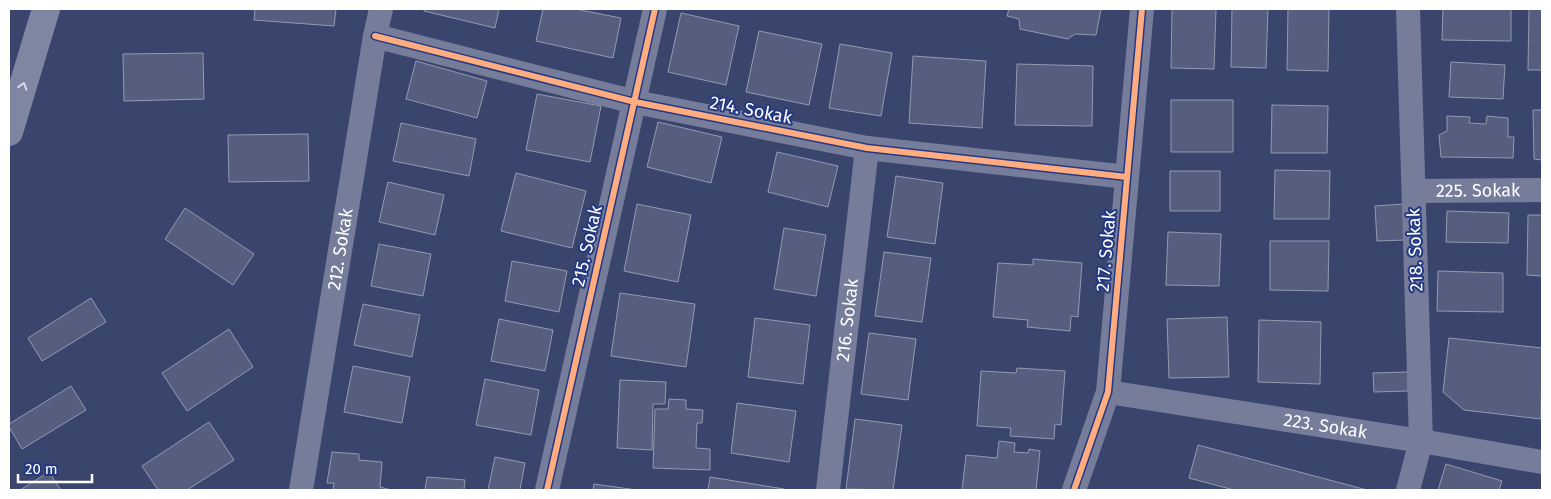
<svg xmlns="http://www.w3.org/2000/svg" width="1551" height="499" font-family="'Fira Sans',sans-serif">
	<rect width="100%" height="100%" fill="#3a456d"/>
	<!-- building -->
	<path fill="#555e7e" stroke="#939ab1" d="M255,9H336L334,26L254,20Z
		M424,9H499L495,28L424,11Z
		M543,9H575L621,18L613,58L536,41Z
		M1009,9H1101L1096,35L1075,34L1068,39L1020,29L1019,19L1007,16Z
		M1172,9H1216L1214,69L1171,68Z
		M1232,9H1268L1266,68L1231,67Z
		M1288,9H1329L1328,71L1287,70Z
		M1443,9H1511V41L1442,40Z
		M1529,9H1542V70H1528Z
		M681,13L739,26L726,85L668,72Z
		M759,31L822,44L809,105L746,92Z
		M840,44L892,53L881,116L829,108Z
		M203,53L204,99L124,101L123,54Z
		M913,56L986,61L982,128L909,123Z
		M416,61L487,81L477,118L406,99Z
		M1451,62L1505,65L1503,99L1449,97Z
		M1017,64L1093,66L1092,126L1015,125Z
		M537,94L601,106L590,162L526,150Z
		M1171,100H1233V152H1171Z
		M1272,105L1328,106L1327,153H1271Z
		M1533,110H1542V160L1534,159Z
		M1447,116L1470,117L1469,123L1486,124L1487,116L1508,118V137H1514L1513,158L1441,157L1439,135L1447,131Z
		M658,122L722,137L711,183L647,167Z
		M401,123L476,139L469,176L393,161Z
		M308,134L309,181L229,182L228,135Z
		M777,152L838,166L828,207L768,192Z
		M1275,170L1330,171L1329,219H1274Z
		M1170,171H1220V211H1170Z
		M516,173L586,191L572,248L501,231Z
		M896,176L943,183L935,244L887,237Z
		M388,182L444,195L435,235L379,222Z
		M637,204L691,215L678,282L624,271Z
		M1404,204L1406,240L1377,241L1375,206Z
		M185,208L254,254L233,285L165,239Z
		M1447,211L1509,213L1508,243L1446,242Z
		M1528,215H1542V276L1527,275Z
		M784,228L826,235L816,296L774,289Z
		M1168,232L1221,234L1219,286L1166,285Z
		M1270,241H1329L1328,291L1270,290Z
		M379,244L431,254L423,296L371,286Z
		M884,252L931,258L922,322L875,316Z
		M1033,259L1082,263L1078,317L1071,316L1070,331L1027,327L1028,320L993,317L998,263L1033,265Z
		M512,261L567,271L559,312L505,301Z
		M1438,271L1503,273V312L1437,311Z
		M620,293L695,304L686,367L611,356Z
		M91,298L106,322L42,361L28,338Z
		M363,304L420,315L412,357L354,345Z
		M1227,317L1229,377L1169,378L1167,319Z
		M755,318L810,325L803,384L748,377Z
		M499,319L553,330L545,371L491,361Z
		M1259,320L1321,322L1320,384L1258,382Z
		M229,329L253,367L187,411L162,373Z
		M869,333L916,339L908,400L861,394Z
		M1449,338L1542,348L1541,419L1464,410L1443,392Z
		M353,366L410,377L402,423L344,412Z
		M1017,368L1065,371L1061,425L1055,424L1054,439L1010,436L1011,428L977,426L981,371L1016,373Z
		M1408,372V391L1374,392L1373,373Z
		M485,379L539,390L531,435L476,425Z
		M620,380L666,382L665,404H653L652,450L617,448Z
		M71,386L86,410L22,449L9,427V424Z
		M669,399L686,400V409L703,410L702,423H697L696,448L710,449V470L653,468L655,409H668Z
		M737,403L796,411L789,462L731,453Z
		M855,419L902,425L893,490L846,489Z
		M209,422L234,460L187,490H158L142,466Z
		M999,441L1015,443L1014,452L1028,453L1029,449L1040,451L1036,490H962L966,455L997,458Z
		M1198,445L1367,490H1234L1189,478Z
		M332,452L359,454V460L382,462L380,487L391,490H333L334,483H327Z
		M495,457L525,463L520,490H488Z
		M1446,464L1502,481L1499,490H1438Z
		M49,472L61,490H20Z
		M427,477L465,480L464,490H425Z
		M710,477L784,489V490H708Z
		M594,484L637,490H593Z"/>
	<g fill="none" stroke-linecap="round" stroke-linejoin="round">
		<!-- street -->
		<g stroke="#767d9b" stroke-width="24">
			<path d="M375,36L635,102L867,148L1127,177"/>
			<path id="s1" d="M1414,191L1542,190"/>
			<path id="s2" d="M1108,392L1421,441L1542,462"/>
			<path id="s3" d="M301,490L375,36L381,9"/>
			<path d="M547,490L655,9"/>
			<path id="s4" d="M828,490L867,148"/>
			<path d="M1074,490L1108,392L1142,9"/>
			<path d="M1408,490L1421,441L1408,9"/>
		</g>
		<!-- primary -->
		<path stroke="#7e86a1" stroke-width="28" d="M9,132L46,9"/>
		<!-- cycleway casing -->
		<g stroke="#253982" stroke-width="9">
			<path id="cycleway" d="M375,36L635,102L867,148L1127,177
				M547,490L655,9
				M1074,490L1108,392L1142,9"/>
		</g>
		<!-- cycleway -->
		<use href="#cycleway" stroke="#ffac80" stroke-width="6"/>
	</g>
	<!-- one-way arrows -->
	<defs><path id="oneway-chevron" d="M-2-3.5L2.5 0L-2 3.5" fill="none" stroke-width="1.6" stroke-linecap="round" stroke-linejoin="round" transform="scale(1.25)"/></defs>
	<use stroke="#d8dbe3" href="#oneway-chevron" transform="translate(23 86) rotate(-73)"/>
	<g text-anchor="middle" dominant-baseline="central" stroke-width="4" stroke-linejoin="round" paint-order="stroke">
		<!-- street labels -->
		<g font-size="18" fill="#fff" stroke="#253982">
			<text transform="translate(751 110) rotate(11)">214. Sokak</text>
			<text stroke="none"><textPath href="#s1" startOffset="64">225. Sokak</textPath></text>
			<text transform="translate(587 246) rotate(-77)">215. Sokak</text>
			<text stroke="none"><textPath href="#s3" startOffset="244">212. Sokak</textPath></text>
			<text transform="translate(1415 250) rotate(-92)">218. Sokak</text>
			<text transform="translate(1106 251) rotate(-85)">217. Sokak</text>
			<text stroke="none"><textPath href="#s4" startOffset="171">216. Sokak</textPath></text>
			<text stroke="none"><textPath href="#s2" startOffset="220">223. Sokak</textPath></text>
		</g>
	</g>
	<!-- border -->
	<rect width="1551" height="499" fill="none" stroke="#ffffff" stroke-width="20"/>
	<!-- scale -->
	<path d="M18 474v8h74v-8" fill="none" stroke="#ffffff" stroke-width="2.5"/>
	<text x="25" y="474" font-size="15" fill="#ffffff" stroke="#253982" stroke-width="4" paint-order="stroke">20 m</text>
</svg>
